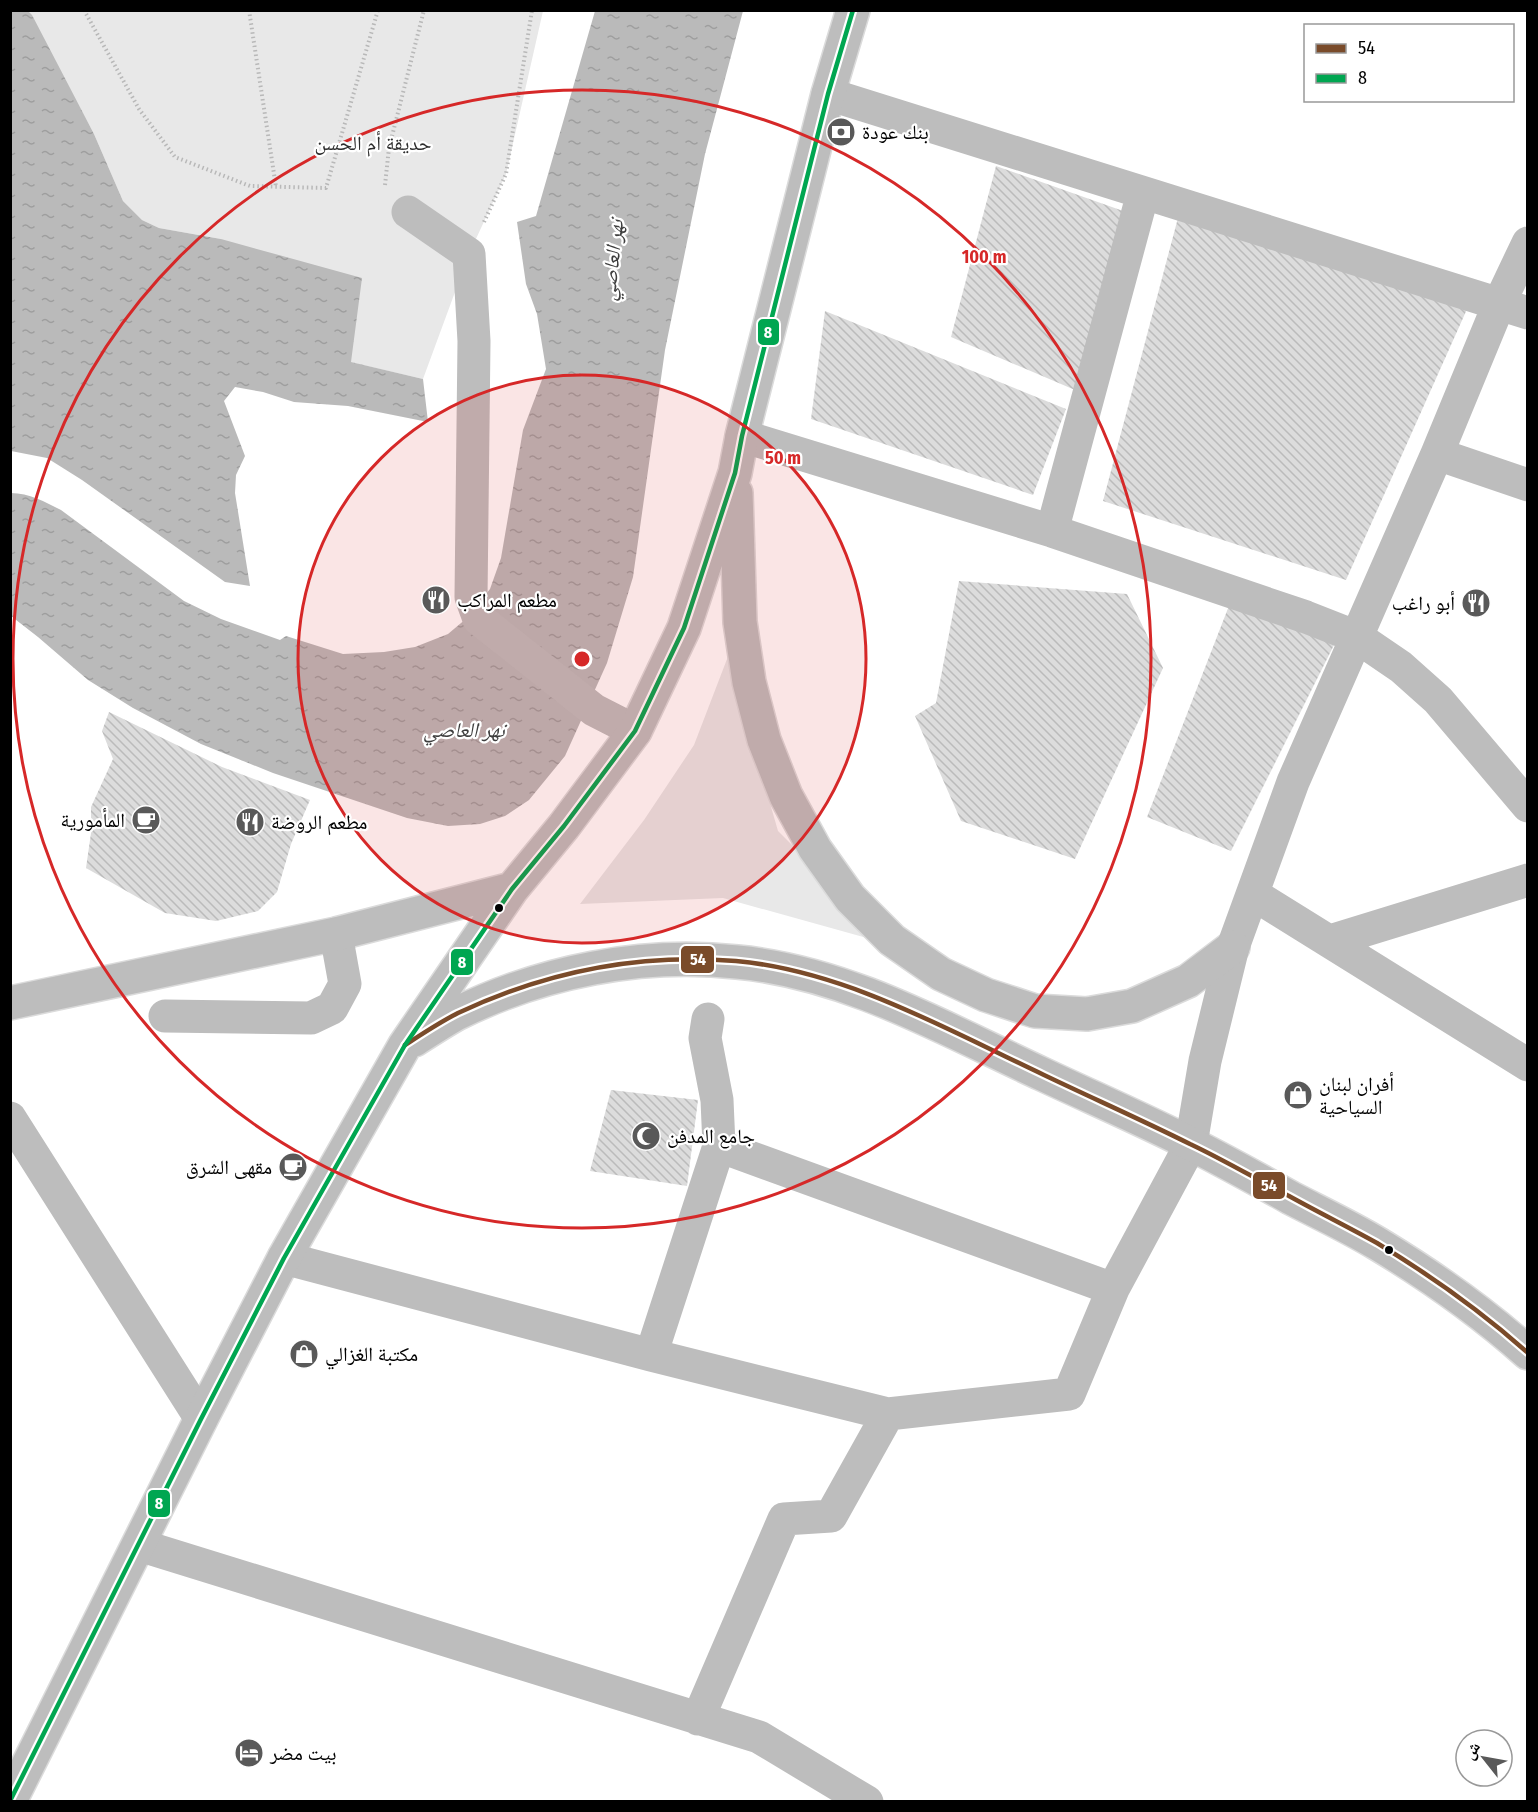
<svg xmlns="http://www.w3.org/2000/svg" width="1538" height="1812" font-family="'Fira Sans Condensed','Noto Naskh Arabic',sans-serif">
	<defs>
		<pattern id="water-ripples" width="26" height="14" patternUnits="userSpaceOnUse" patternTransform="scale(1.5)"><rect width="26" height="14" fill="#bababa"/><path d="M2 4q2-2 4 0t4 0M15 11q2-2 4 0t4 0" fill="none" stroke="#9e9e9e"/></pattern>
		<pattern id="building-back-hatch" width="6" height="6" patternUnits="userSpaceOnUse" patternTransform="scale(1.5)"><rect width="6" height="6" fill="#dcdcdc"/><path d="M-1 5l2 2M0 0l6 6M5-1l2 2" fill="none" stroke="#bbb"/></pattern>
	</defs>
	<rect width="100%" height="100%" fill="#fff"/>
	<!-- green -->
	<path fill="#e8e8e8" d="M28,11H543L506,174L469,254L423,379L350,362L221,239L159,228L142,220L123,201L94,134Z
		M742,620L748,727L778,831L892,945L723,898L580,904L644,820L694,745Z"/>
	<!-- water -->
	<path fill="url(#water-ripples)" d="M10,11H28L32,15L94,134L123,201L142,220L159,228L221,239L362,278L351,362L423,379L428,422L348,406L294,402L263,392L235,387L224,401L245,456L236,475L235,493L250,586L225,582L82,480L47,458L11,451Z
		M595,11H743L705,154L665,350L633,577L607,663L565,756L529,800L505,816L480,824L448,826L407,818L273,773L201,744L133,708L88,680L38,637L11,616V493C29,493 45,502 61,510L184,601L221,619L280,640L286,636L343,654L384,652L415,647L448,634L467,618L490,589L501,558L523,430L546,369L537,314L526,284L517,222L536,216Z"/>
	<!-- building -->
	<path fill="url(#building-back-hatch)" d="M996,166L1126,212L1075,390L951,337Z
		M1179,214L1472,298L1346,580L1103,501Z
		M825,311L1066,409L1033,495L811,419Z
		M959,581L1127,594L1163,668L1075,859L961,821L915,716L936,703Z
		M1232,598L1341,631L1231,851L1147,817Z
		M109,712L222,767L310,800L291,844L277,892L258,911L216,921L165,913L86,868L91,833V807L113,759L102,731Z
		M611,1090L698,1100L687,1186L590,1171Z"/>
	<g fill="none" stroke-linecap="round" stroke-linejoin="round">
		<!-- major casing -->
		<g stroke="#dbdbdb" stroke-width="36">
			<path id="major" d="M736,493L740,622L749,682L764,740L786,796L815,849L850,898L892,940L941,974L986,995L1035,1011L1087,1014L1132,1006L1188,981L1233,947
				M10,1003L336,934L512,889
				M414,1040C428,1031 442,1022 456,1014C543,971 641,952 737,962C846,972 945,1029 1042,1074C1093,1098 1144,1120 1193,1145C1226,1162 1259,1180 1291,1198C1320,1213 1350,1227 1378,1244C1431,1276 1482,1312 1528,1353
				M10,1801L201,1419L284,1258L405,1045L512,889L564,826L635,731L684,628L735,473L742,436L828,94L853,10"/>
		</g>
		<!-- path -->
		<path stroke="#b8b8b8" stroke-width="4" stroke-dasharray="1.5 3" stroke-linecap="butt" d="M84,10L139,109L175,157L250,186L326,188L378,10
			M249,10L276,187
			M385,185L389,148L424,10
			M484,222L506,174L532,10"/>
		<!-- minor -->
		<path stroke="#bdbdbd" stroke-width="33" d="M828,94L1528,313
			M408,212L469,254L474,341L471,597L479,619L594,710L635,731
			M742,436L1052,531L1306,617L1357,637L1401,667L1438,700L1528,806
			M1437,454L1528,485
			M1052,531L1143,193
			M1253,894L1528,1065
			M1330,941L1528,880
			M165,1016L311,1018L332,1008L345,984L336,934
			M708,1019L705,1038L717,1100L719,1146
			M10,1118L201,1419
			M284,1258L651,1355L888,1414L1069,1394L1113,1289L1191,1144L1205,1061L1233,947L1293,782L1437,454L1499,304L1528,243
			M651,1355L719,1146L1113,1289
			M139,1545L759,1737L867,1802
			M698,1719L784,1519L831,1516L888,1414"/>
		<!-- major -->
		<use href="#major" stroke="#bdbdbd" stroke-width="33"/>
		<!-- bus-1 casing -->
		<g stroke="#fff" stroke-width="9">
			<path id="bus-1" d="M405,1045C422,1034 440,1022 458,1013C547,971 638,953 736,961C845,971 946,1029 1044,1075C1092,1098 1142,1120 1190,1144C1224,1160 1256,1179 1289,1196C1318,1212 1348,1227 1377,1243C1430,1275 1482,1312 1528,1353"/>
		</g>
		<!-- bus-2 casing -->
		<g stroke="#fff" stroke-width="9">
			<path id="bus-2" d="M10,1801L201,1419L284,1258L405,1045L512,889L564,826L635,731L684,628L735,473L742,436L828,94L853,10"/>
		</g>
		<!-- bus-1 -->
		<use href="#bus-1" stroke="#7a4b2a" stroke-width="4.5"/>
		<!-- bus-2 -->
		<use href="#bus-2" stroke="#00a651" stroke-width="4.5"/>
	</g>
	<!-- distance rings -->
	<circle cx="582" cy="659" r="284" fill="#d62828" fill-opacity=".12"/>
	<g fill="none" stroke="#d62828" stroke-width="3">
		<circle cx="582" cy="659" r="284"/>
		<circle cx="582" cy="659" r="569"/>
	</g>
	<!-- icons -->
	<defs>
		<g id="bank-disc" transform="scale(1.5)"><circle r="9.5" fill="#595959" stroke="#fff"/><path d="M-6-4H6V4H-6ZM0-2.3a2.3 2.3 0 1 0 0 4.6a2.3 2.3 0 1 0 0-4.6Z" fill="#fff"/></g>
		<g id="restaurant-disc" transform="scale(1.5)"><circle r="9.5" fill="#595959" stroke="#fff"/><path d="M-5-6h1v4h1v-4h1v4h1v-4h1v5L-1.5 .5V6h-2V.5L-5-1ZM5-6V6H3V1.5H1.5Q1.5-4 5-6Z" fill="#fff"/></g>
		<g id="cafe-disc" transform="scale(1.5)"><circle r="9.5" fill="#595959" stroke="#fff"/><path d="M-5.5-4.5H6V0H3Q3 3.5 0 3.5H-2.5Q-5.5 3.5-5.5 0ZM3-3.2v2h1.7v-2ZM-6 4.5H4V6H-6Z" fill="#fff"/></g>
		<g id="shop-disc" transform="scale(1.5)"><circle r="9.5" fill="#595959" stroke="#fff"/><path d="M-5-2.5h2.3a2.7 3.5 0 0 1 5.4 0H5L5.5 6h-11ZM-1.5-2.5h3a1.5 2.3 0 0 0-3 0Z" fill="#fff"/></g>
		<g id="mosque-disc" transform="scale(1.5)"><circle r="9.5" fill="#595959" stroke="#fff"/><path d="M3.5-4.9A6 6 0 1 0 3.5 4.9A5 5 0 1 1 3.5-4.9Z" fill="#fff"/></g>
		<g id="hotel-disc" transform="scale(1.5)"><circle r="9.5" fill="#595959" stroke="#fff"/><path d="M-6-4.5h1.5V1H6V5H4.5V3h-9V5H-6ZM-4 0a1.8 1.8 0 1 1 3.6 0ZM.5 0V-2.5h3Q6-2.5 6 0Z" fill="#fff"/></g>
	</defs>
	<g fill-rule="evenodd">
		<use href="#bank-disc" x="841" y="132"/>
		<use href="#restaurant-disc" x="436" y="600"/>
		<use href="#restaurant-disc" x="1476" y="603"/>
		<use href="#cafe-disc" x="146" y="820"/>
		<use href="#restaurant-disc" x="250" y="822"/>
		<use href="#shop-disc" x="1298" y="1095"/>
		<use href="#mosque-disc" x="646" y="1136"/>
		<use href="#cafe-disc" x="293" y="1167"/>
		<use href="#shop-disc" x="304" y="1354"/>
		<use href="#hotel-disc" x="249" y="1753"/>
	</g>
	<!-- markers -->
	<g fill="#000" stroke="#fff" stroke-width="2">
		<circle cx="499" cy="908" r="5"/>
		<circle cx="1389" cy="1250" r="5"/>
	</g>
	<g text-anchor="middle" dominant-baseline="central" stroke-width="4.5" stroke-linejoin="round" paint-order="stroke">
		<!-- poi labels -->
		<g font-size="20" fill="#000" stroke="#fff" text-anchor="start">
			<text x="862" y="132">بنك عودة</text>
			<text x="457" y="600">مطعم المراكب</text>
			<text x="1455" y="603" text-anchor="end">أبو راغب</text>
			<text x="125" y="820" text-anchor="end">المأمورية</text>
			<text x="271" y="822">مطعم الروضة</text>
			<text x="1319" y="1084">أفران لبنان<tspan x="1319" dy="23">السياحية</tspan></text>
			<text x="667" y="1136">جامع المدفن</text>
			<text x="272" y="1167" text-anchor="end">مقهى الشرق</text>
			<text x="325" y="1354">مكتبة الغزالي</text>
			<text x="270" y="1753">بيت مضر</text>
		</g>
		<!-- park labels -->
		<g font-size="20" fill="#2d2d2d" stroke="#fff">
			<text x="373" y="143">حديقة أم الحسن</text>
		</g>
		<!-- water labels -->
		<g font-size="21" font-style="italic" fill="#3e3e3e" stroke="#fff">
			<text transform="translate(612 260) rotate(-84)">نهر العاصي</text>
			<text x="464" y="730">نهر العاصي</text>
		</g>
	</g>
	<circle cx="582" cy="659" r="9" fill="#d62828" stroke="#fff" stroke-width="3"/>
	<g font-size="18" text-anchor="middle" font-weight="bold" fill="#d62828" stroke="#fff" stroke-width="4.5" stroke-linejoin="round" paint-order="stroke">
		<text x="984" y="263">100 m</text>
		<text x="783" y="464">50 m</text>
	</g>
	<g stroke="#fff" stroke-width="2">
		<rect x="757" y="318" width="23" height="28" rx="6" fill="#00a651"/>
		<rect x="680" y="945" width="35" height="29" rx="6" fill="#7a4b2a"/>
		<rect x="450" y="948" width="24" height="28" rx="6" fill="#00a651"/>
		<rect x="1252" y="1171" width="34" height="29" rx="6" fill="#7a4b2a"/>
		<rect x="147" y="1489" width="24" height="29" rx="6" fill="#00a651"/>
	</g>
	<g font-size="16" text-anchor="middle" font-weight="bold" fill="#fff">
		<text x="768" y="338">8</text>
		<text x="698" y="965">54</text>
		<text x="462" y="968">8</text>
		<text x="1269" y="1191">54</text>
		<text x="159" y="1509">8</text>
	</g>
	<!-- border -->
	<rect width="1538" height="1812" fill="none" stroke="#000000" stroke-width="24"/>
	<!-- legend -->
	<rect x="1304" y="24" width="210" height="78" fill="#ffffff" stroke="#999999" stroke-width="1.5"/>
	<rect x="1316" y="44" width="30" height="9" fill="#7a4b2a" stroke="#999999" stroke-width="1.5"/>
	<text x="1358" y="54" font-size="18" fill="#000000">54</text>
	<rect x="1316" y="74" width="30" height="9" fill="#00a651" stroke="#999999" stroke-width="1.5"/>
	<text x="1358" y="84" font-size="18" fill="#000000">8</text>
	<!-- north arrow -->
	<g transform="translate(1484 1758) rotate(301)"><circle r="28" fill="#ffffff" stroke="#999999" stroke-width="1.5"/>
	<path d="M0-4.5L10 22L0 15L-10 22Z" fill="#595959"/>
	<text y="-9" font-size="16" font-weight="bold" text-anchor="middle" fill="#000000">ش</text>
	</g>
</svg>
